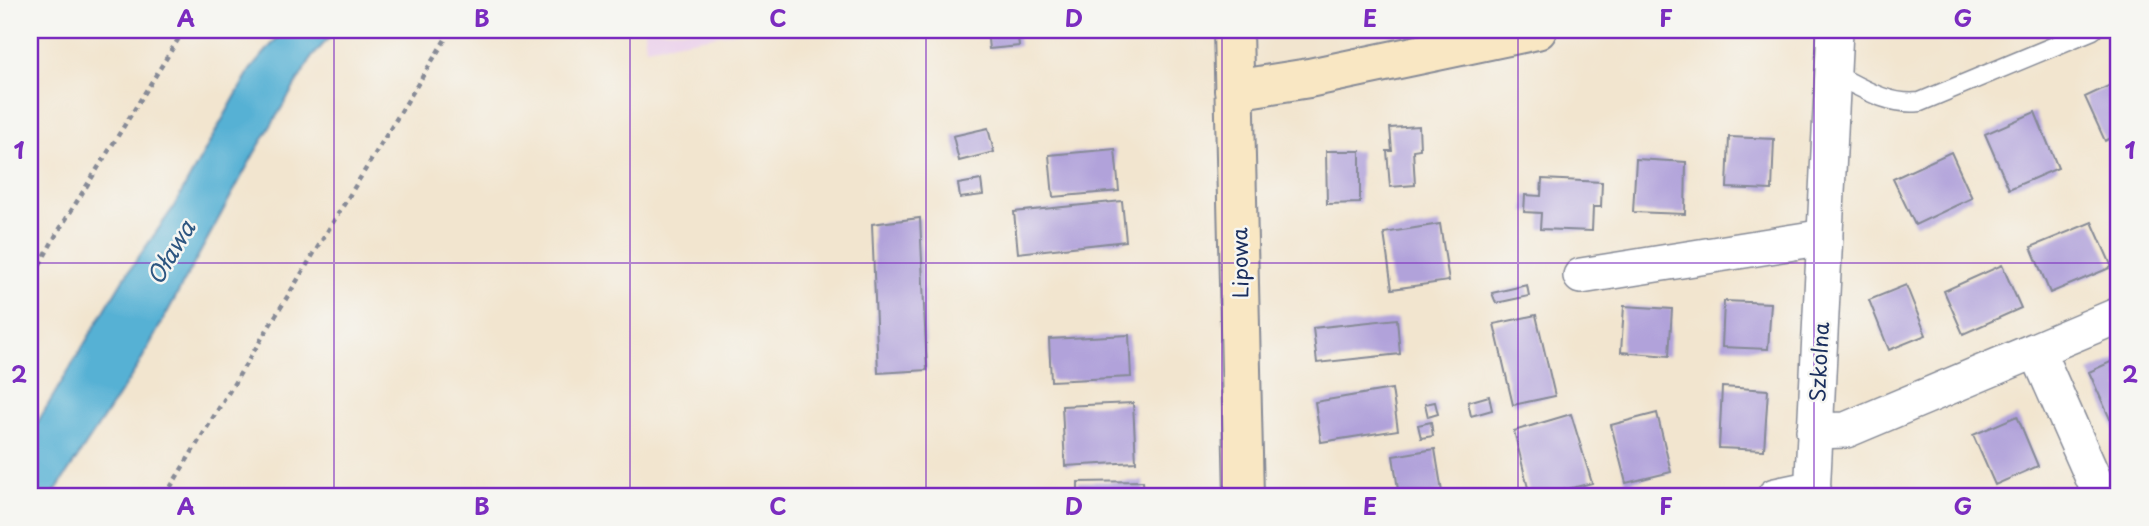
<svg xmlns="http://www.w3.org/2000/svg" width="2149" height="526" font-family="'Playpen Sans',sans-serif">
	<rect width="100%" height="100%" fill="#f6f6f2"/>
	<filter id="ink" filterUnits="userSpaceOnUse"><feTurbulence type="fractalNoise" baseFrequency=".0143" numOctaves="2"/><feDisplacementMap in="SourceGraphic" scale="14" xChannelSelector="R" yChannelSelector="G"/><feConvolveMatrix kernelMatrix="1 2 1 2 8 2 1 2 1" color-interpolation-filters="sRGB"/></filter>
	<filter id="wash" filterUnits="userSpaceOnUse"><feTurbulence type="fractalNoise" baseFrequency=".00686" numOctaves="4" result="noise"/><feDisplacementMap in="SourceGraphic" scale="28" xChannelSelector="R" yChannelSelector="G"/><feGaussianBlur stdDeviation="1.57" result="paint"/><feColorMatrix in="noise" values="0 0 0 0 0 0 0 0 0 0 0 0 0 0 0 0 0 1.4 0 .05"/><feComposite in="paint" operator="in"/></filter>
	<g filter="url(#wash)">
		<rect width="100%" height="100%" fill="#f2e5cf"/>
		<!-- built -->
		<path fill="#ebd1eb" d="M644,30H748L646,48Z"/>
		<!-- water -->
		<path fill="#56b1d4" stroke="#387099" stroke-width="2" d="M284,30H336L312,57L254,154L138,366L52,496H30V435L122,281L173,208L250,70Z"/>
		<g id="blocks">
			<!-- building -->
			<path fill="#b1a2da" d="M987,30H1017L1019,46L989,49Z
				M1043,30H1103V36L1043,39Z
				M2119,81V134L2105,141L2085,97Z
				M2035,112L2058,168L2009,189L1985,134Z
				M1419,126L1420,149L1413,150L1415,185L1390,187L1387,151H1392L1390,128Z
				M988,128L994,152L959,161L953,136Z
				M1729,137L1774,139L1772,190L1727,188Z
				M1115,149L1119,191L1053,197L1049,155Z
				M1326,151H1360V203L1327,204Z
				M1951,152L1972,198L1915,225L1893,179Z
				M1636,159L1686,162L1685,214L1633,212Z
				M1542,179L1602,182L1601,207H1593L1592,231L1540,229L1541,213L1524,212L1525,195L1541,196Z
				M981,180L983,195L960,198L958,184Z
				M1122,201L1126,241L1018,253L1014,212Z
				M920,218L927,370L878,373L872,224Z
				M2092,222L2112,267L2050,293L2031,247Z
				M1440,224L1449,281L1392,289L1384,233Z
				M2002,265L2021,308L1963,334L1944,291Z
				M1527,285L1529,296L1496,303L1492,293Z
				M1906,285L1926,335L1889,350L1869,300Z
				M1724,301L1771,303L1768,349L1722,347Z
				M1624,306L1672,309L1669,356L1621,352Z
				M1536,315L1555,396L1513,405L1494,324Z
				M1397,319L1400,354L1317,363L1313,328Z
				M1129,335L1131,377L1051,381L1049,339Z
				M2119,358V439L2089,372Z
				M1722,387L1768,390L1764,450L1719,448Z
				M1392,389L1398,430L1321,442L1315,402Z
				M1489,396L1492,410L1471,416L1468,402Z
				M1435,402L1438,414L1428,417L1425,404Z
				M1133,403L1136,462L1065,466L1062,406Z
				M1657,413L1671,472L1626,483L1611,425Z
				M1571,414L1592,483L1539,496H1530L1514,431Z
				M2017,416L2038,466L1995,485L1973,435Z
				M1431,422L1433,436L1421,438L1418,425Z
				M1435,449L1442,492L1418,496H1399L1393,456Z
				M1143,481L1144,496H1078V482Z"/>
		</g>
	</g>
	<g filter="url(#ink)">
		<use href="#blocks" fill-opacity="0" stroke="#868a96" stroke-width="2"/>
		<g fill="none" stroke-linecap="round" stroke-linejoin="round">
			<!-- lane casing -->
			<g stroke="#868a96" stroke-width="21">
				<path id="lane" d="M1832,73C1860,87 1888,106 1920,102L2093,30"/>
			</g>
			<!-- street casing -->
			<g stroke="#868a96" stroke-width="38">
				<path id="street" d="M1581,276L1825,237
					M2037,351L2101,496
					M1814,431L1846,430L2119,315
					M1775,496L1813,488
					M1812,496L1835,30"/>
			</g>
			<!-- secondary casing -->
			<g stroke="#868a96" stroke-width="42">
				<path id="secondary" d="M1233,30L1244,496
					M1234,90L1309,78L1537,30"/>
			</g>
			<!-- path -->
			<path stroke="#868a96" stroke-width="4.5" stroke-dasharray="5 5" stroke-linecap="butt" d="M30,282L56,235L184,30
				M165,496L451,30"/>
			<!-- lane -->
			<use href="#lane" stroke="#fff" stroke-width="18"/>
			<!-- street -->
			<use href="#street" stroke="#fff" stroke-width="35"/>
			<!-- secondary -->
			<use href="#secondary" stroke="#f9e7c3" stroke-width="38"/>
		</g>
	</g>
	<!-- grid -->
	<path fill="none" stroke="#7b2cbf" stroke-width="2" stroke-opacity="0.55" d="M334,30V496M630,30V496M926,30V496M1222,30V496M1518,30V496M1814,30V496M30,263H2119"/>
	<g text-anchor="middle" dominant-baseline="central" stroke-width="5" stroke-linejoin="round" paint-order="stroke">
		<!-- street labels -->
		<g font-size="21" fill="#1b2f5e" stroke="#f6f6f2">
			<text transform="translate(1239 263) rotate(-91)">Lipowa</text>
			<text transform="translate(1818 362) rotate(-87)">Szkolna</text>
		</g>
		<!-- water labels -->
		<g font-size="23" font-style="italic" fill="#2d5681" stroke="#f6f6f2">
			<text transform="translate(170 252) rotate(-59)">Oława</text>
		</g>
	</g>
	<!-- margin -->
	<rect width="2149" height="526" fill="none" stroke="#f6f6f2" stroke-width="77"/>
	<rect x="38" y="38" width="2072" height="450" fill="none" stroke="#7b2cbf" stroke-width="2.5"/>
	<g font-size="23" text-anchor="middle" font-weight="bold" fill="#7b2cbf">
		<text x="186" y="27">A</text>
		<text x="482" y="27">B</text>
		<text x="778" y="27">C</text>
		<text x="1074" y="27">D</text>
		<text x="1370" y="27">E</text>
		<text x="1666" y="27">F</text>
		<text x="1963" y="27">G</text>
		<text x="19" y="159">1</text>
		<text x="2130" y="159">1</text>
		<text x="19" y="383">2</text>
		<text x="2130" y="383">2</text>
		<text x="186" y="515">A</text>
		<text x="482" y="515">B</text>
		<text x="778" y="515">C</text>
		<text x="1074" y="515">D</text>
		<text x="1370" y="515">E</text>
		<text x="1666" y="515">F</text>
		<text x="1963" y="515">G</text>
	</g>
</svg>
